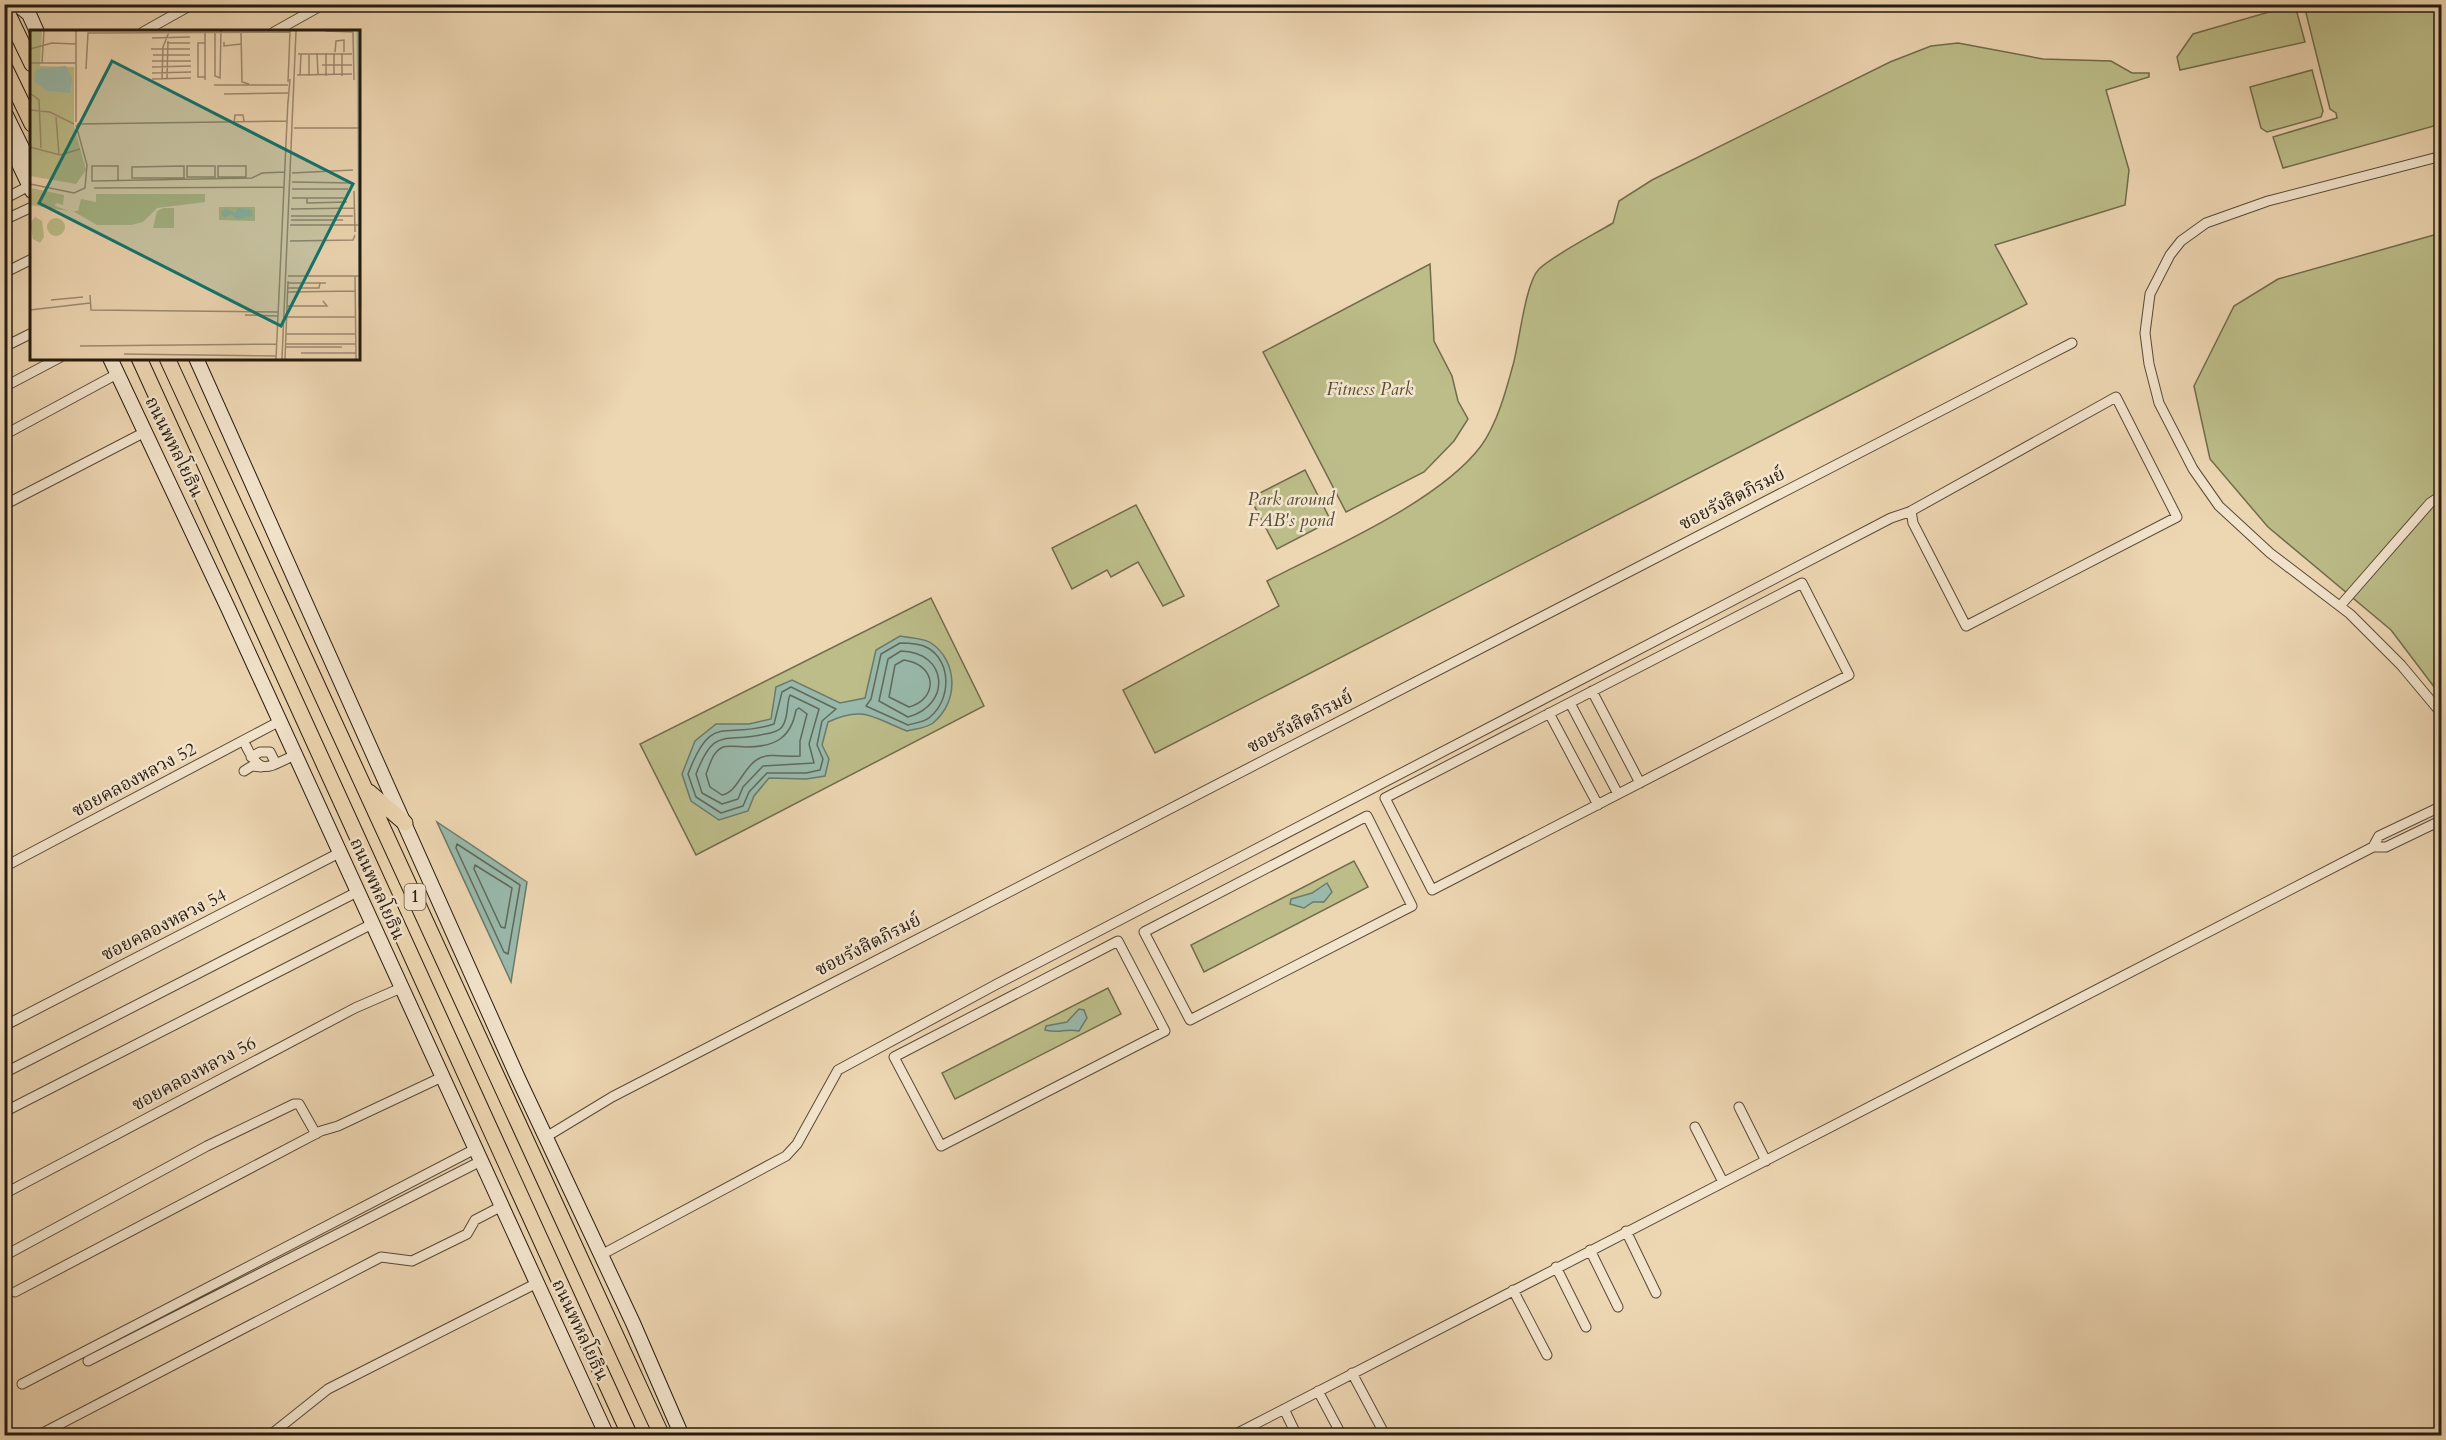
<svg xmlns="http://www.w3.org/2000/svg" width="2446" height="1440" font-family="Cardo,'Noto Serif Thai',serif">
	<rect width="100%" height="100%" fill="#edd6b2"/>
	<filter id="stains"><feTurbulence type="fractalNoise" baseFrequency=".00333" numOctaves="4"/><feColorMatrix values="0 0 0 0 .2 0 0 0 0 .09 0 0 0 0 .02 0 0 0 .5 -.17"/></filter>
	<radialGradient id="worn" r=".72"><stop offset=".6" stop-color="#630" stop-opacity="0"/><stop offset="1" stop-color="#630" stop-opacity=".3"/></radialGradient>
	<!-- green -->
	<path fill="#bcbd89" stroke="#716c4c" stroke-width="1.5" d="M2304,5H2441V124L2283,168L2273,137L2337,118L2336,113L2330,109Z
		M2290,6L2296,9L2305,42L2180,70L2177,57L2193,34Z
		M1958,43L2043,59L2111,61L2132,73H2149V77L2106,90L2129,170L2125,205L1995,245L2027,304L1155,753L1123,690L1279,606L1267,581C1330,548 1439,502 1481,446C1497,424 1506,391 1513,365C1519,345 1525,283 1539,269C1554,255 1593,235 1613,223L1619,201L1652,180L1890,62L1931,46Z
		M2312,70L2323,111L2321,117L2267,132L2261,128L2250,87Z
		M2441,233V696L2391,630L2268,527L2210,459L2194,386L2234,306L2278,279Z
		M1430,264L1434,341L1452,376L1458,401L1468,419L1454,441L1424,472L1346,512L1263,352Z
		M1305,470L1331,521L1277,549L1250,498Z
		M1136,505L1184,596L1163,606L1138,562L1111,577L1107,570L1072,589L1052,548Z
		M931,598L984,706L696,855L640,744Z
		M1354,861L1368,887L1204,972L1191,945Z
		M1108,988L1121,1014L955,1099L942,1073Z"/>
	<!-- water -->
	<path fill="#99b9ab" stroke="#6b7a6c" stroke-width="1.5" d="M900,636C909,638 924,638 931,643C958,661 959,702 933,723C927,728 915,729 907,731C873,718 864,705 828,722L822,745L829,759L825,776L806,779L769,778L754,796L748,811L719,820L691,801L682,774L695,741L716,724H749L771,719L776,687L792,680L840,703L865,698L876,650Z
		M437,822L527,882L511,982Z
		M1327,883L1332,892L1324,902H1313L1304,908L1290,904L1291,899L1312,893Z
		M1079,1009L1084,1010L1087,1018L1079,1031C1063,1028 1062,1034 1045,1030L1046,1026L1067,1022Z"/>
	<g fill="none" stroke-linecap="round" stroke-linejoin="round">
		<!-- shore -->
		<path stroke="#606a5c" stroke-width="1.5" d="M900,643C907,643 921,644 928,648C952,662 951,700 930,717C925,722 915,723 908,725L866,706L871,699L881,654Z
			M901,651C948,652 952,705 908,717L879,701L888,659Z
			M904,660C938,665 938,699 909,707L889,697L895,665Z
			M791,687L836,709L822,721L817,745L823,759L820,770L806,773H767L749,792L743,806L721,813L696,797L688,774C712,710 724,741 774,724L782,692Z
			M790,695L819,709L809,744L814,763L763,766L743,787L738,799L722,804L702,793L696,774C715,725 724,744 765,734C771,733 778,732 782,727C789,718 786,704 790,695Z
			M799,708L807,714L800,741V756C787,758 770,752 758,759C743,767 738,792 722,795L710,787L706,774C710,765 712,752 723,747C729,745 739,747 746,747C775,747 791,738 796,710Z
			M457,844L520,885L508,954L504,952L456,848Z
			M475,865L512,888L505,928L501,927L474,869Z"/>
		<!-- minor casing -->
		<g stroke="#584a37" stroke-width="11">
			<path id="minor" d="M143,32L193,4
				M274,32L324,4
				M2442,156L2268,201L2206,223L2181,241L2170,255L2150,294L2145,333L2149,364L2159,403L2193,469L2219,506L2270,553L2350,614L2401,665L2442,714
				M4,199L29,186
				M4,220L32,207
				M4,273L32,259
				M4,347L32,333
				M4,387L59,358
				M4,435L117,374
				M4,505L145,432
				M1802,583L1849,675L1432,890L1385,798Z
				M2340,606L2430,503L2442,495
				M1592,691L1640,783
				M1570,703L1618,794
				M1549,713L1598,805
				M246,746C261,777 268,767 295,755
				M251,757L260,752H270L276,764
				M244,771L252,766L261,767
				M1367,816L1412,906L1190,1020L1144,932Z
				M2373,847L2379,836L2442,806
				M4,867L280,721
				M1118,941L1165,1031L941,1146L894,1057Z
				M4,1026L339,853
				M4,1073L357,892
				M1739,1107L1766,1161
				M4,1112L372,924
				M1695,1127L1723,1182
				M546,1137L612,1097L2072,343
				M4,1194L355,1008L401,988
				M1626,1231L1656,1293
				M1590,1250L1618,1307
				M601,1255L786,1156L797,1144L838,1070L997,984L1891,518L1909,512L1911,511L2116,397L2177,517L1966,626L1913,523L1911,511
				M4,1256L207,1146L294,1104H299L316,1134
				M1556,1267L1586,1327
				M1513,1290L1547,1355
				M15,1292L321,1131L338,1126L442,1077
				M88,1361L481,1161
				M1352,1373L1384,1433
				M22,1384L475,1149
				M1318,1391L1342,1436
				M1284,1409L1297,1436
				M37,1436L381,1257L412,1261L467,1234L475,1220L502,1206
				M269,1436L328,1389L537,1283
				M1232,1436L2373,847H2386L2442,820"/>
		</g>
		<!-- secondary casing -->
		<g stroke="#261b0e" stroke-width="16">
			<path id="secondary" d="M17,4L29,14L37,32
				M4,111L32,168
				M4,133L32,191
				M110,358L228,608L607,1436
				M196,358L518,1078L633,1323L682,1436"/>
		</g>
		<!-- trunk casing -->
		<g stroke="#261b0e" stroke-width="17">
			<path id="trunk" d="M4,6L32,64
				M4,66L32,124
				M139,358L630,1436
				M167,358L662,1436
				M369,792L405,823"/>
		</g>
		<!-- minor -->
		<use href="#minor" stroke="#f3e4cd" stroke-width="9"/>
		<!-- secondary -->
		<use href="#secondary" stroke="#f3e4cd" stroke-width="14"/>
		<!-- trunk -->
		<use href="#trunk" stroke="#edd6b2" stroke-width="15"/>
	</g>
	<g text-anchor="middle" dominant-baseline="central" stroke-width="5" stroke-linejoin="round" paint-order="stroke">
		<!-- shield labels -->
		<rect fill="#f3e4cd" stroke="#645747" stroke-width="1.5" x="404.5" y="884" width="21" height="26" rx="4.5"/>
		<g font-size="16" font-weight="bold" fill="#261b0e">
			<text x="415" y="897">1</text>
		</g>
		<!-- park labels -->
		<g font-size="18" font-style="italic" fill="#534c33" stroke="#f3e4cd">
			<text x="1370" y="389">Fitness Park</text>
			<text x="1291" y="499">Park around<tspan x="1291" dy="21">FAB's pond</tspan></text>
		</g>
		<!-- street labels -->
		<g font-size="18" fill="#261b0e" stroke="#f3e4cd">
			<text transform="translate(174 447) rotate(64)">ถนนพหลโยธิน</text>
			<text transform="translate(1732 499) rotate(-27)">ซอยรังสิตภิรมย์</text>
			<text transform="translate(1300 722) rotate(-27)">ซอยรังสิตภิรมย์</text>
			<text transform="translate(134 780) rotate(-28)">ซอยคลองหลวง 52</text>
			<text transform="translate(377 889) rotate(66)">ถนนพหลโยธิน</text>
			<text transform="translate(164 925) rotate(-27)">ซอยคลองหลวง 54</text>
			<text transform="translate(868 945) rotate(-27)">ซอยรังสิตภิรมย์</text>
			<text transform="translate(194 1074) rotate(-28)">ซอยคลองหลวง 56</text>
			<text transform="translate(580 1330) rotate(65)">ถนนพหลโยธิน</text>
		</g>
	</g>
	<!-- overview -->
	<g transform="translate(30 30)">
		<rect width="330" height="330" fill="#edd6b2"/>
		<path d="M0,1H12L10,36L44,37V96L56,140L46,154L0,146ZM2,158L34,165L33,175L26,173L25,176L39,181L0,175ZM66,164H175V172L127,178L113,192L101,195H67L43,181H48L51,169L66,172ZM189,177H225V191L189,190ZM134,178H144V198H123L127,181ZM5,187L12,191L14,207L10,213L3,209L0,193ZM17 197a9 9 0 1 1 18 0a9 9 0 1 1-18 0Z" fill="#bcbd89"/>
		<path d="M36,36L42,49L40,63L18,61L4,52L6,39ZM195,178L205,183L208,178L221,179L223,186L207,189L201,184L194,188L191,183Z" fill="#99b9ab"/>
		<path fill="none" stroke="#99b9ab" stroke-width="3" d="M328,1L330,279"/>
		<path fill="none" stroke="#9d8b70" stroke-width="1.5" d="M295,1L323,2L324,50M175,2V50M185,2V46L190,48L191,1M211,2L212,52L219,54M122,8L160,7M194,12V16L211,14M137,13H160M175,13H168V47H175M0,19L22,13L46,14M121,19H160M305,22L306,11L314,10V22M287,23L288,45M304,23V45M312,23V46M268,24H322M279,24V46M123,25H160M122,31H161M0,33H45M12,33L14,1M292,35H322M122,37L161,36M56,39L58,3L260,2M122,43L161,42M267,45L322,44M270,45L271,24M296,46V23M137,48L138,11M122,49L161,48M132,49L133,17L139,2M258,52L260,1M184,55H258M0,63L9,70L11,118M194,64L258,63M258,73L260,49M0,80L20,82L44,94M26,87L29,125M46,92V1M204,93L205,85H213L214,91M47,94L257,91M264,98H330M0,117L30,125L50,119M154,136V148H102V137ZM157,136H185V147H157ZM188,136H216V147H188ZM262,143L323,140M88,150V136H62V151L222,148L232,143L255,142M262,152L323,153M0,154L44,163L55,158L57,135L46,95M64,158L254,157M262,159H318M324,161L325,202M262,168H314M277,168V173L317,172M261,179L325,178M261,186H323M261,190H313M260,195H330M260,211L323,210L325,205M258,246H330M325,246L326,329M258,253H296M258,258H289L290,253M258,262L325,261M60,265L61,280L248,282M21,270L53,267M257,276H297L293,271M0,280L60,273M215,285L248,286M257,287H325M256,304H325M256,314H326M50,316L247,314M256,317H312M271,323H326M94,324L246,326M246,329L258,70M252,329L266,1M255,329L258,251"/>
		<path fill="#0f766e" fill-opacity="0.15" stroke="#0f766e" stroke-width="3" d="M82,31L323,154L251,296L9,173Z"/>
		<rect width="330" height="330" fill="none" stroke="#261b0e" stroke-width="3"/>
	</g>
	<!-- margin -->
	<rect width="2446" height="1440" fill="none" stroke="#edd6b2" stroke-width="24"/>
	<rect x="6" y="6" width="2434" height="1428" fill="none" stroke="#261b0e" stroke-width="3"/>
	<rect x="12" y="12" width="2422" height="1416" fill="none" stroke="#261b0e" stroke-width="1.5"/>
	<rect width="100%" height="100%" filter="url(#stains)"/>
	<rect width="100%" height="100%" fill="url(#worn)"/>
</svg>
